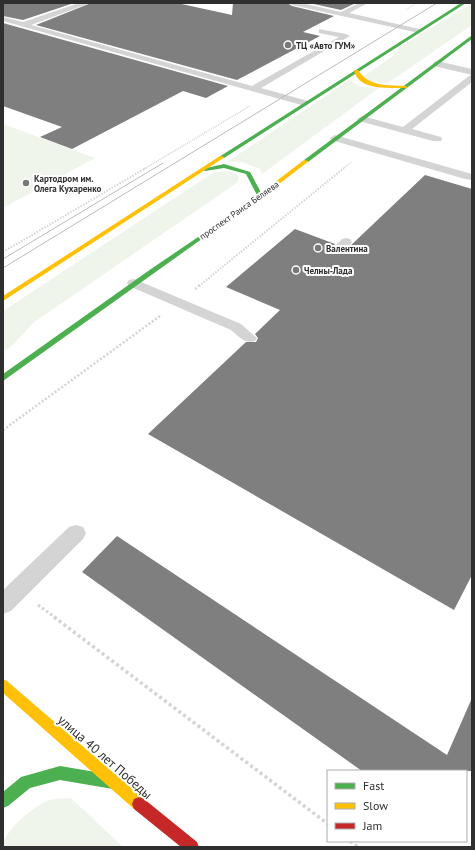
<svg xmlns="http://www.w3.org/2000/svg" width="475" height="850" font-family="'PT Sans',sans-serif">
	<rect width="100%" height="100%" fill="#fff"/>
	<!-- green -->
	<path fill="#f0f5ec" d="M472,3V25L388,83L371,82L364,76L394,55L400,47Z
		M351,79C356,89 369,87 379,88L262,174L260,169L242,162H227Z
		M3,124L95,158L3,208Z
		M230,171L236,173L239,177L238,182L33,323L14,344L3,352V311L214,172Z
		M71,798L123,847H3C3,831 33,807 47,801C53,798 63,799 71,798Z"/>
	<!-- building -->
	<path fill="#7f7f7f" d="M3,3H74L23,20L3,16Z
		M91,3H177L232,15L233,3H287L292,6L334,16L303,32L320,36L237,80L36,25Z
		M309,3H356L341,10Z
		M3,23L228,86L206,98L183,91L72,149L40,137L62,127L3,106Z
		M425,175L472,189V575L454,610L148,434L246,342H256L258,338L255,334L280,310L226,287L295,229L335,244L334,246L336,250L348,248Z
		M117,536L447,755L472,698V771H362L82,572Z"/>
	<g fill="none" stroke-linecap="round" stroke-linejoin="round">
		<!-- path-far5 -->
		<path stroke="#d4d4d4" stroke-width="1" stroke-dasharray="1 1" stroke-linecap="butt" d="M406,10L417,3"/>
		<!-- path-far4 -->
		<path stroke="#d4d4d4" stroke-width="1.5" stroke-dasharray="1 1" stroke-linecap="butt" d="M144,169L250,106
			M343,169L351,162"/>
		<!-- path-far3 -->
		<path stroke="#d4d4d4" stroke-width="2" stroke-dasharray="1.5 1.5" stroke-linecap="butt" d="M3,252L146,168
			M199,286L344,168"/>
		<!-- path-far2 -->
		<path stroke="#d4d4d4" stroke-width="2.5" stroke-dasharray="2 2" stroke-linecap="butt" d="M195,289L200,285
			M3,430L160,316"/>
		<!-- path-far1 -->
		<path stroke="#d4d4d4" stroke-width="3" stroke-dasharray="2.5 2.5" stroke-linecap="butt" d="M38,605L56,618"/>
		<!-- path -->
		<path stroke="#d4d4d4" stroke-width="3.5" stroke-dasharray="3 3" stroke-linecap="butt" d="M54,617L328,824
			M350,841L358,847"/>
		<!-- lane -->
		<path fill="#d4d4d4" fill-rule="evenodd" d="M79,3H90L31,25L252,86L339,37L319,33V29L346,34L350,36L261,88L308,101L310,103L305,106L3,21V17L23,22Z
			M288,3H302L341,12L359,3H368L349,13L419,29L423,31L419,33L292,5Z
			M437,61L472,69V75L434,66L433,64L434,62Z
			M472,75V82L412,129L441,137L442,139L441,141H433L359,121L357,119L362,116L403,127L469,76Z
			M335,135L472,174V180L465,179L331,140L330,138Z
			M346,238L350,239L352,242C348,248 343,250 336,249L335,246L342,239Z
			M134,279L241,324L257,338L255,341C245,344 239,337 231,330L129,286L127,283L129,280Z
			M76,525L83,527L86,533L83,539L11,611L3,614V590L69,527Z"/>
		<!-- fast -->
		<path fill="#4caf50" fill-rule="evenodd" d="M461,3H466L224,158L219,157Z
			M471,36H472V39L308,162H304V160Z
			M224,164L250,172L263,196L262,197H258L246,174L224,168L205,171L202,169Z
			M204,233L207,235L206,236L3,381V374L151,269Z
			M60,766L113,775L118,777L120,782L118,787L113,789L60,780L30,788L8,806L3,808V792L21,777Z"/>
		<!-- slow -->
		<path fill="#ffc107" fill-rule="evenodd" d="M354,70H358C369,87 387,85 406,86L408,87L406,88C390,88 358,91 354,70Z
			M220,156L225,157L3,301V296Z
			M304,160L309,161L262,197L206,236H202V234L258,195Z
			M3,679L7,681L144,799L146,804L144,809L139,811L134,809L3,693Z"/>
		<!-- jam -->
		<path fill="#c62828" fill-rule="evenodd" d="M139,797L144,799L197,842L199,847H181L134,809L132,804L134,799Z"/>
		<!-- tram -->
		<path stroke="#bbb" stroke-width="1" d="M3,259L163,163
			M3,268L437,3"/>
	</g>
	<!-- markers -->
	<g fill="#787878" stroke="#fff" stroke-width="1.5">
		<circle cx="288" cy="45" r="4"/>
		<circle cx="26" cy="183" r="4"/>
		<circle cx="318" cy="248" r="4"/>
		<circle cx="296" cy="270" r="4"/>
	</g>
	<g text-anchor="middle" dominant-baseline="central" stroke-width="4" stroke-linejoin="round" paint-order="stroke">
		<!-- far-poi labels -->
		<g font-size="9" font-weight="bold" fill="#2f2f2f" stroke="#fff" text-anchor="start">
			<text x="296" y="45">ТЦ «Авто ГУМ»</text>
			<text x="34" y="178">Картодром им.<tspan x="34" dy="10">Олега Кухаренко</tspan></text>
			<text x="326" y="248">Валентина</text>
			<text x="304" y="270">Челны-Лада</text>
		</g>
		<!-- far-street labels -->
		<g font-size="9" fill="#2f2f2f" stroke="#fff">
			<text transform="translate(239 210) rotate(-35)">проспект Раиса Беляева</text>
		</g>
		<!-- near-street labels -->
		<g font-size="13" fill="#2f2f2f" stroke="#fff">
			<text transform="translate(105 757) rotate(41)">улица 40 лет Победы</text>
		</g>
	</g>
	<!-- border -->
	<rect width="475" height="850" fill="none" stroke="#2f2f2f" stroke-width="8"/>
	<!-- legend -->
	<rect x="327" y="770" width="140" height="72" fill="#ffffff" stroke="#acacac"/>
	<rect x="335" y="783" width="20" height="6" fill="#4caf50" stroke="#acacac"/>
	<text x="363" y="790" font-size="12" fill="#2f2f2f">Fast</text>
	<rect x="335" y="803" width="20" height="6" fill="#ffc107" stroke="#acacac"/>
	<text x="363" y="810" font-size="12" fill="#2f2f2f">Slow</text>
	<rect x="335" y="823" width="20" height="6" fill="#c62828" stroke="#acacac"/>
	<text x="363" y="830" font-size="12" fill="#2f2f2f">Jam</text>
</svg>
